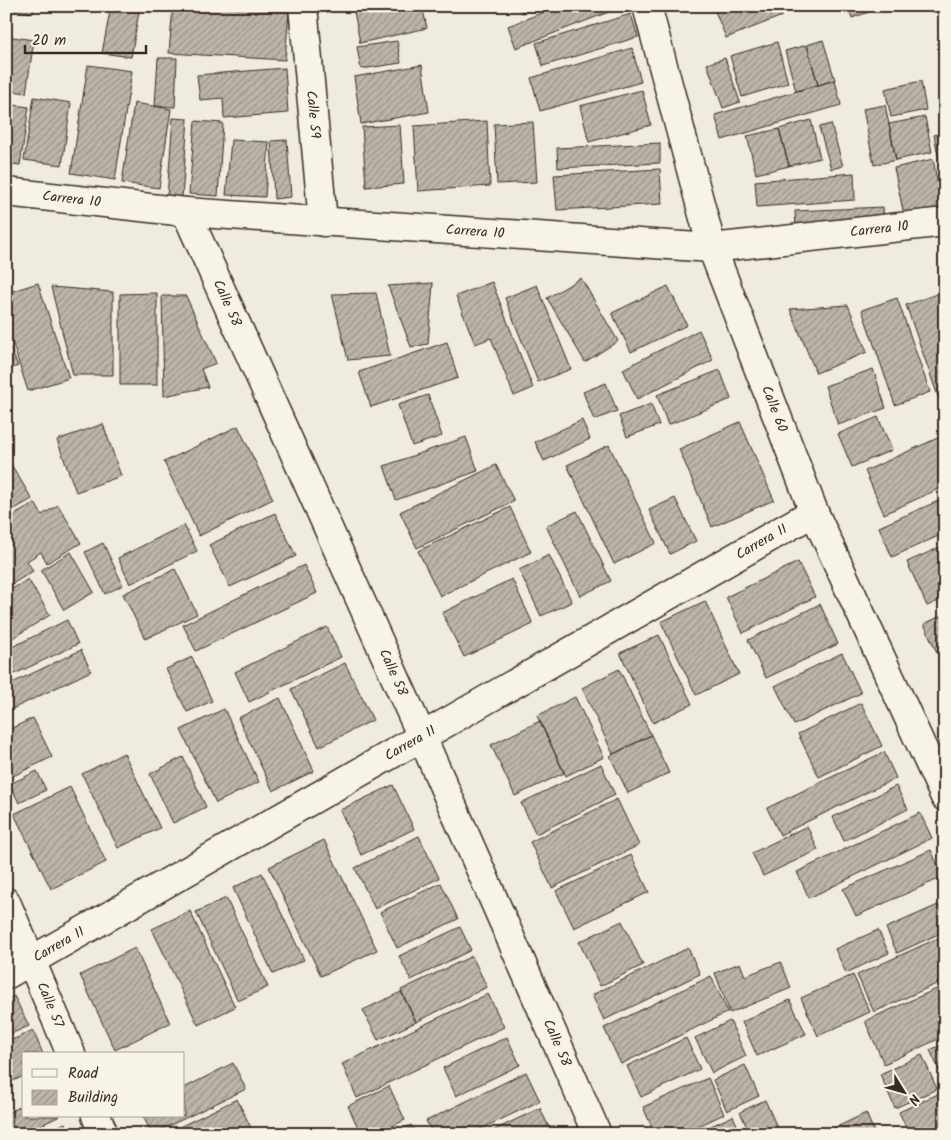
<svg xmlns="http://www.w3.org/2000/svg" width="951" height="1140" font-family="Kalam,sans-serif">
	<defs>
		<pattern id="building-hatch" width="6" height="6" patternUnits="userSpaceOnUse" patternTransform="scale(1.25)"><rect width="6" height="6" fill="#bdb5aa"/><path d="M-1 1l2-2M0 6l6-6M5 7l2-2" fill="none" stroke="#9b938a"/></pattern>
	</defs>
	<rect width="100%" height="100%" fill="#efebe0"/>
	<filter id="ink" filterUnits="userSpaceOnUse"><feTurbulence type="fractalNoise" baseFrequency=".02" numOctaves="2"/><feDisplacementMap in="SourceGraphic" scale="10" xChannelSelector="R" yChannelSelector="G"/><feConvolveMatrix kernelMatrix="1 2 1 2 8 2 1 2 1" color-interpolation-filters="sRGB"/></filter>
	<g filter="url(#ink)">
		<!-- building -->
		<path fill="url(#building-hatch)" stroke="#3b2a1e" d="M6,6H34L33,13L6,8Z
			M111,6H140L131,57L102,53Z
			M173,6H197L289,12L285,60L169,53Z
			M376,6H422L427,28L360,43L354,11Z
			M519,6H541L522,13Z
			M559,6H619V8L516,48L508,26Z
			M713,6H779L782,16L726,38Z
			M848,6H883V7L852,18Z
			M631,14L638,37L543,66L536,43Z
			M6,36L34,40L26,93L6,90Z
			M823,40L835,80L818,85L807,45Z
			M397,41L401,63L361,69L357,47Z
			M777,42L788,83L742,97L730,56Z
			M807,45L818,85L796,91L785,51Z
			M632,48L641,82L540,111L531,78Z
			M158,58H177L175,107L155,106Z
			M725,58L740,102L723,108L707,64Z
			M88,65L132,71L115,180L71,173Z
			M422,65L429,112L361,124L354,77Z
			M285,68L288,113L224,118L223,98L200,100L197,75Z
			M835,80L841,105L722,140L715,115Z
			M921,81L926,110L891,117L885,89Z
			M642,90L651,125L589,142L580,106Z
			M34,97L71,103L62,165L24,160Z
			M134,103L171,109L159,188L122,183Z
			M6,104L29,107L20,165L6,163Z
			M885,105L896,160L874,165L863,109Z
			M925,117L932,152L896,160L889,124Z
			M173,118L188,119L182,198L167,197Z
			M811,120L820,158L789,166L779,129Z
			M195,121L223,123L218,196L189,194Z
			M487,121L490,186L418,191L414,126Z
			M533,122L537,182L497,184L494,124Z
			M831,124L843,166L831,169L819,127Z
			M400,125L404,184L366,187L362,127Z
			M779,129L789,166L756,174L747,136Z
			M945,132V190L934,135Z
			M231,140L269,142L265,197L226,195Z
			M287,140L291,197L274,199L271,141Z
			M660,143V163L558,168L557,148Z
			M933,159L942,207L904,215L894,168Z
			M660,169L662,204L557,210L554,175Z
			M854,173L855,200L757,207L755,181Z
			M883,207L884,225L796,229L795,211Z
			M581,278L618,341L585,362L547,298Z
			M492,282L533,388L514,396L491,338L475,344L456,296Z
			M38,283L69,378L28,391L6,323V293Z
			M433,283L428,344L411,347L388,286Z
			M537,285L571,369L538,382L505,298Z
			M668,286L687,325L631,352L612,313Z
			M51,287L113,292V375H73Z
			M945,291V400L940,402L906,305Z
			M157,293V385H120V294Z
			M376,293L390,356L348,360L332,294Z
			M162,296H186L216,363L201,369L208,387L164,396Z
			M897,298L930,392L895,405L862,310Z
			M848,305L867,352L816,373L790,309Z
			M699,330L713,360L637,399L623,369Z
			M6,338L18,366L6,371Z
			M447,342L458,378L371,407L359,372Z
			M873,369L886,408L838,425L825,386Z
			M720,370L731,399L668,425L657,395Z
			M606,383L617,411L594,420L583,392Z
			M428,395L442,436L412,446L398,405Z
			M651,404L659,425L627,437L619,416Z
			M878,417L892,450L852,467L838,434Z
			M582,420L590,439L544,461L535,442Z
			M740,422L774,500L712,527L679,449Z
			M103,424L121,476L76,492L57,440Z
			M238,426L273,499L199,536L164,462Z
			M942,436L945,443V486L884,514L865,471Z
			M466,437L478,471L396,500L384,466Z
			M609,445L656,543L614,564L567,465Z
			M6,456L32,499L6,514Z
			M496,465L514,501L417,548L400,512Z
			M675,498L696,541L670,554L649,510Z
			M945,498V533L892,557L879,527Z
			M35,503L42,515L58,505L81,543L47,563L41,552L27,561L33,571L6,588V520Z
			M510,507L531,552L440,596L418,551Z
			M577,511L611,581L580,596L546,526Z
			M275,513L296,556L230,587L209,545Z
			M184,525L197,551L130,584L118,558Z
			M103,543L123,585L105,594L85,552Z
			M945,545V598L927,606L907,562Z
			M71,552L94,592L64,610L41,570Z
			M549,555L572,602L541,616L519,570Z
			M798,562L815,597L743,633L726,597Z
			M304,565L317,593L196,651L183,625Z
			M175,569L197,614L145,639L123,594Z
			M28,579L50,615L6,642V593Z
			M512,579L533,624L464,657L442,613Z
			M705,601L739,674L696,695L661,622Z
			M820,604L838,644L766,678L748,640Z
			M945,614V652L938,655L924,624Z
			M67,620L78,644L6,678V650Z
			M327,627L341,657L249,702L235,672Z
			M659,635L692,704L653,723L620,653Z
			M81,650L91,671L6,712V686Z
			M842,653L861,693L794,725L775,686Z
			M192,657L212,701L187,712L166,669Z
			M945,658V676L938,661Z
			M345,663L373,720L319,747L291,689Z
			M619,669L651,735L613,754L582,688Z
			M575,697L604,757L566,776L537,716Z
			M280,698L314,771L273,791L238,718Z
			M861,703L882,746L819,777L798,734Z
			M224,709L259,782L216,803L181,730Z
			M33,718L52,757L9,778L6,773V731Z
			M540,721L564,773L515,796L491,745Z
			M651,735L669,773L628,793L610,756Z
			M884,752L896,778L780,835L767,808Z
			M124,753L160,828L118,848L82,774Z
			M183,757L206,807L173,823L150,774Z
			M601,764L615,795L536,834L521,803Z
			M37,771L46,790L19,803L10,784Z
			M393,785L414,829L361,855L340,810Z
			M896,786L908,809L844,841L833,817Z
			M70,787L106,862L51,889L14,814Z
			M617,799L639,845L552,888L530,842Z
			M920,813L932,838L809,898L797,872Z
			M807,826L818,850L763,876L752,853Z
			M419,836L439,878L375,909L355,868Z
			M324,840L377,950L321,976L269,867Z
			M931,850L943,877L856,916L843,889Z
			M631,855L649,892L574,928L556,891Z
			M262,873L304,960L273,974L233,888Z
			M441,883L458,919L397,948L380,912Z
			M226,898L268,987L238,1001L196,912Z
			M938,905L945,918V931L897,953L886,928Z
			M190,911L235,1007L198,1025L152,929Z
			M622,921L643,965L600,986L579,942Z
			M460,927L471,950L411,980L399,956Z
			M878,930L889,953L846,973L835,949Z
			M945,935V980L874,1012L857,975Z
			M135,948L170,1023L115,1050L80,975Z
			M688,948L700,974L604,1020L592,995Z
			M472,956L487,987L416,1022L401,990Z
			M781,962L791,988L730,1013L715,973L740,963L745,976Z
			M853,975L870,1012L818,1036L801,998Z
			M711,976L728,1012L621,1064L604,1028Z
			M945,985V1036L884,1064L865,1021Z
			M401,992L416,1022L378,1040L363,1010Z
			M488,994L504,1027L357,1098L342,1064Z
			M14,996L29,1026L6,1036V1000Z
			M790,1000L806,1034L757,1056L742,1022Z
			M730,1021L746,1056L712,1073L695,1038Z
			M33,1030L43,1054H24V1076L6,1084V1043Z
			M507,1037L520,1065L456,1096L443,1068Z
			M686,1038L700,1069L641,1097L627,1066Z
			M945,1043V1083L930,1050Z
			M922,1055L937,1089L895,1108L880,1074Z
			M233,1063L246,1089L152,1134L143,1116H184V1088Z
			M745,1065L759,1096L727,1111L713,1080Z
			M526,1072L540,1101L470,1134H433L426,1121Z
			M708,1078L724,1114L682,1134H655L643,1107Z
			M389,1086L405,1120L376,1134H361L348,1106Z
			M940,1093L945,1103V1123L921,1134H909L899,1112Z
			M237,1099L254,1134H165Z
			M765,1100L780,1134H750L740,1112Z
			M24,1105V1116H60L22,1134H6V1113Z
			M540,1108L552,1134H486Z
			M866,1113L875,1134H822Z
			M733,1116L741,1134H693Z
			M65,1123L70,1134H42Z
			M411,1125L416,1134H392Z"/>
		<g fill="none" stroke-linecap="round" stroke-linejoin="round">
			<!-- minor casing -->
			<g stroke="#3b2a1e" stroke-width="31">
				<g id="minor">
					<path id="s1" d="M303,6L323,222"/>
					<path id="s2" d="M647,6L712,248L945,222"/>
					<path id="s3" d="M186,212L422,737L597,1134"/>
					<path id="s4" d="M6,902L71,1054"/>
					<path id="s5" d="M6,975L814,512"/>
					<path d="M96,1116L104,1134"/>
				</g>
			</g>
			<!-- tertiary casing -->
			<g stroke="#3b2a1e" stroke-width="31">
				<g id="tertiary">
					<path id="s6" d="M6,192L186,212L712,248L814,512L945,797"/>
				</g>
			</g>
			<!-- minor -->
			<use href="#minor" stroke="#f7f3e8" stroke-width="28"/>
			<!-- tertiary -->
			<use href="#tertiary" stroke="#f7f3e8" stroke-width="28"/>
		</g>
	</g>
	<g text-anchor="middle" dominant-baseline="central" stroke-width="4.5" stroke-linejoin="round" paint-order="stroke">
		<!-- street labels -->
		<g font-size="14" fill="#3b2a1e" stroke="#f7f3e8">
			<text stroke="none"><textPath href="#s1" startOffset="109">Calle 59</textPath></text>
			<text stroke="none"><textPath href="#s6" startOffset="66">Carrera 10</textPath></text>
			<text stroke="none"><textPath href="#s2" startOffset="419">Carrera 10</textPath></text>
			<text stroke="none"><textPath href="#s6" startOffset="471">Carrera 10</textPath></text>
			<text stroke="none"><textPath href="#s3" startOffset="100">Calle 58</textPath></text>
			<text stroke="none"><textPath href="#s6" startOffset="881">Calle 60</textPath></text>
			<text stroke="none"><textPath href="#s5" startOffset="871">Carrera 11</textPath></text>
			<text stroke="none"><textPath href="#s3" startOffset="505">Calle 58</textPath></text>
			<text stroke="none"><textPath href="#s5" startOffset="466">Carrera 11</textPath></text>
			<text stroke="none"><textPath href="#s5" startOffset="61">Carrera 11</textPath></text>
			<text stroke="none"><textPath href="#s4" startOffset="112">Calle 57</textPath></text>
			<text stroke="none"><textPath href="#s3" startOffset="910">Calle 58</textPath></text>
		</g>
	</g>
	<!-- margin -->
	<rect width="951" height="1140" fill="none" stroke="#f7f3e8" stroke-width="25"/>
	<rect x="12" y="12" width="926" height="1115" fill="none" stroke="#3b2a1e" stroke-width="2" filter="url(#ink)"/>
	<!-- legend -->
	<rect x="22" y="1052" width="162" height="65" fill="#f7f3e8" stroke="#aca397"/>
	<rect x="32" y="1069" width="25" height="8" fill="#f7f3e8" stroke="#aca397"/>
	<text x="68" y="1078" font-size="15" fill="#3b2a1e">Road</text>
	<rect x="32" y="1090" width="25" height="15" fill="url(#building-hatch)" stroke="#aca397"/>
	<text x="68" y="1102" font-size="15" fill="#3b2a1e">Building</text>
	<!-- north arrow -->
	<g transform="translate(904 1092) rotate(127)" stroke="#f7f3e8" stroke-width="4" paint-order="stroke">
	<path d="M0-4L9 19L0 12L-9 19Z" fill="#3b2a1e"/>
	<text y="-8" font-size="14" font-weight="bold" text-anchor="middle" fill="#3b2a1e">N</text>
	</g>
	<!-- scale -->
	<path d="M25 45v8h121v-8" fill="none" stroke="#3b2a1e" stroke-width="2.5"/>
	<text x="32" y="45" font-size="15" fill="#3b2a1e" stroke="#f7f3e8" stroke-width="4" paint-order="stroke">20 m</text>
</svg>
